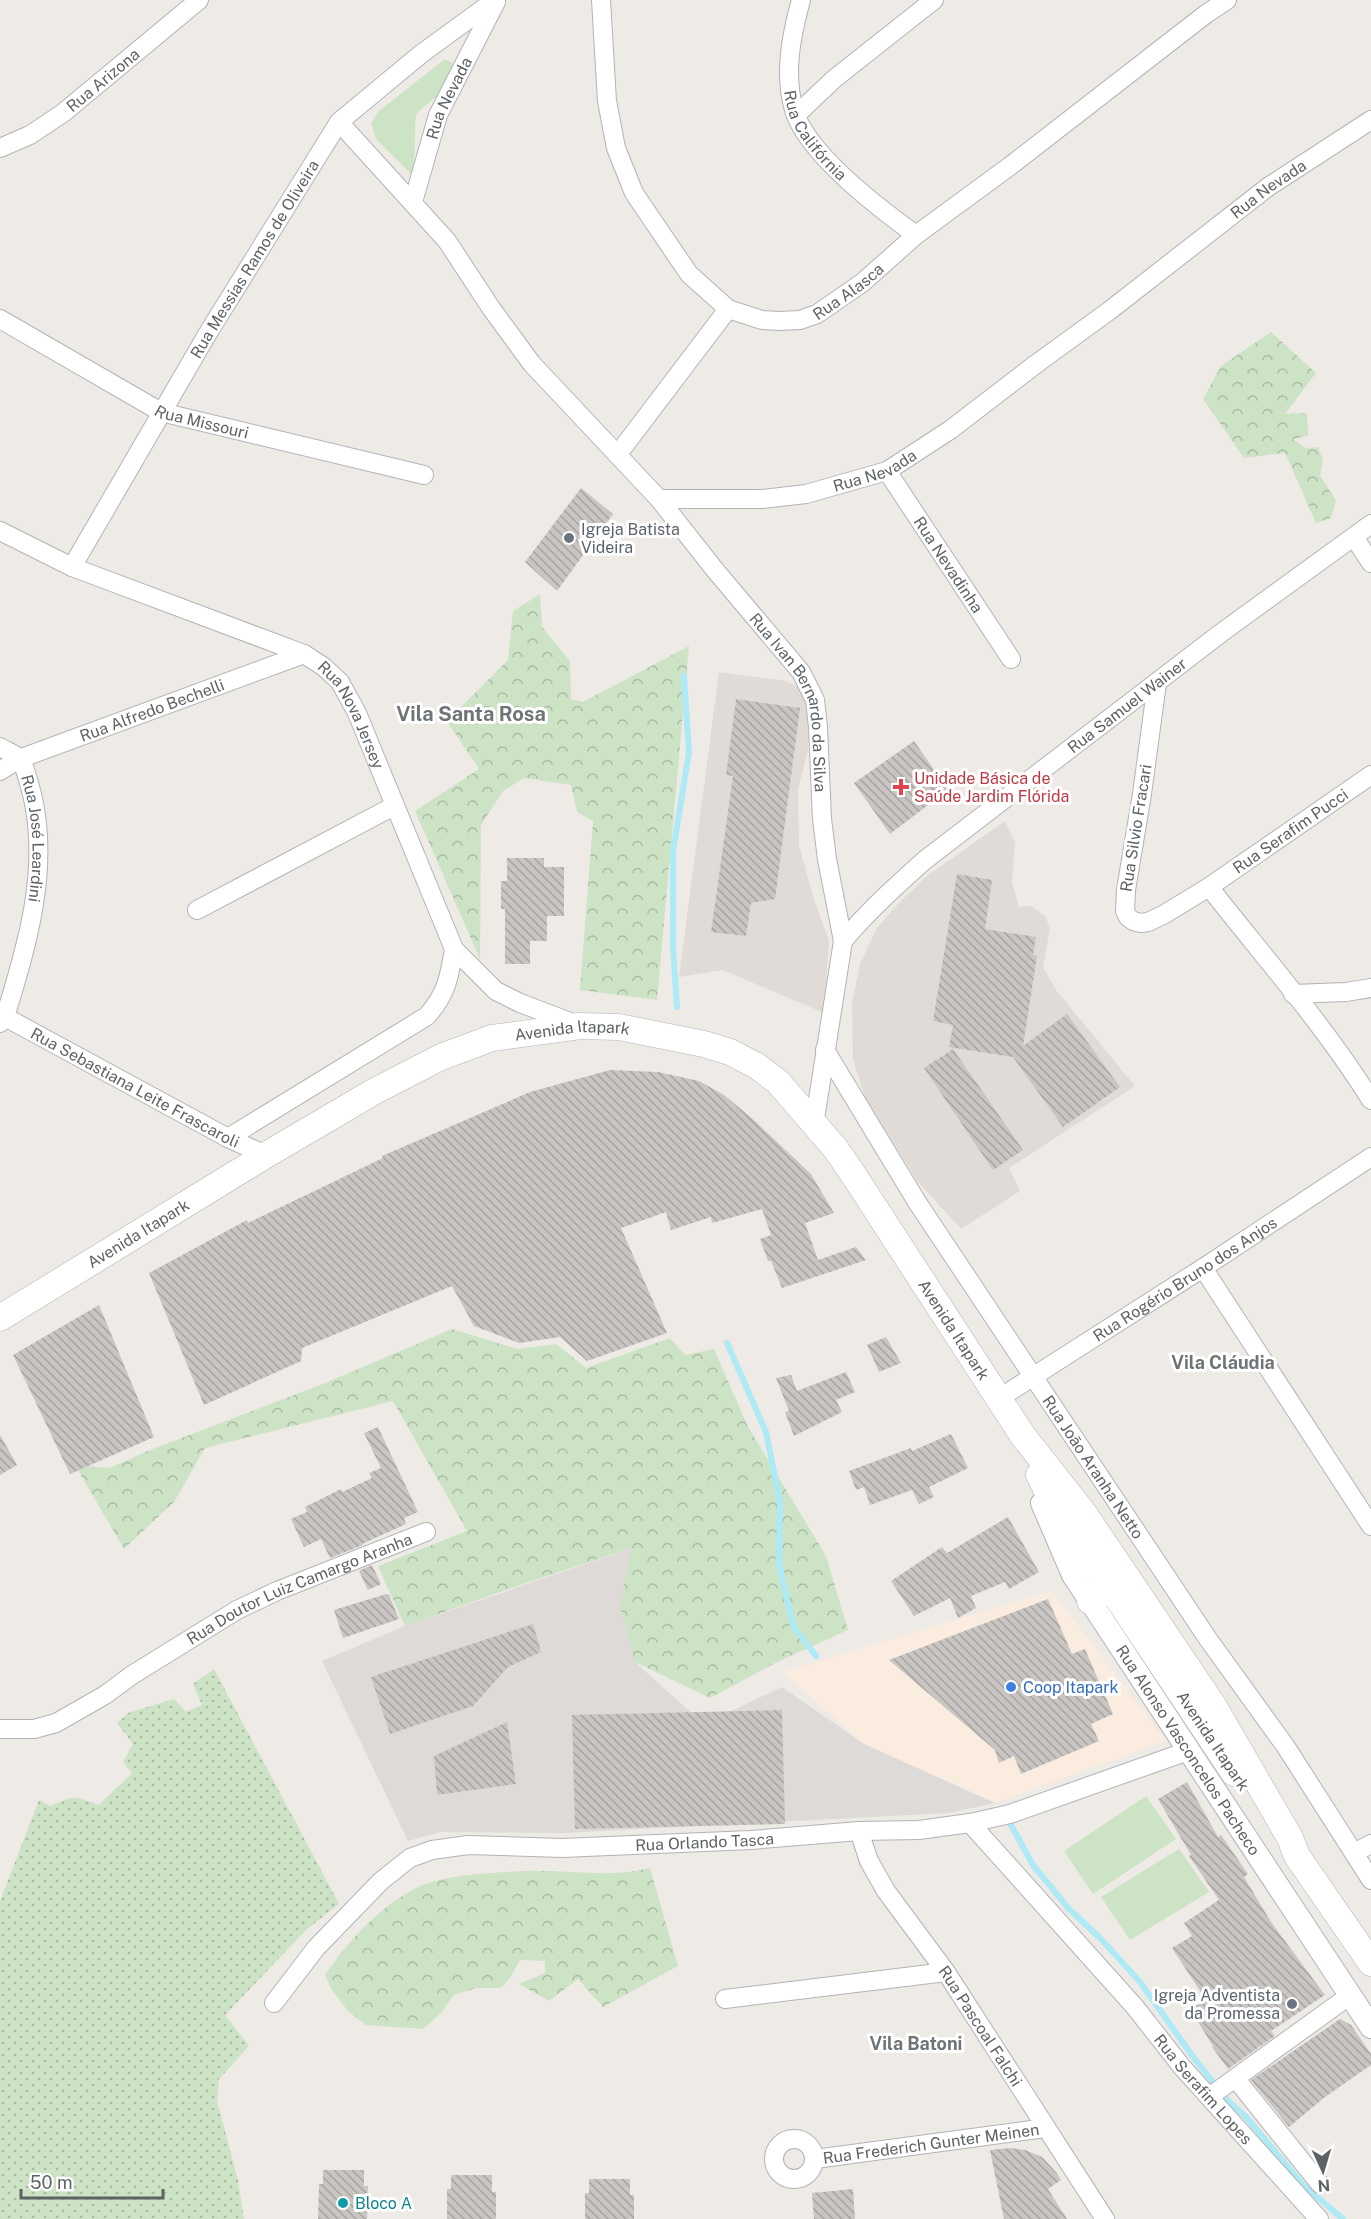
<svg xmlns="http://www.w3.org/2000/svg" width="1371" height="2219" font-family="'Public Sans',sans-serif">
	<defs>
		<pattern id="grass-dots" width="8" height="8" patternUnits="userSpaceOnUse" patternTransform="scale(1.5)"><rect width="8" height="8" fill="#cde3c5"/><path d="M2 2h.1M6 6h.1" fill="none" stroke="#aabba4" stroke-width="1.8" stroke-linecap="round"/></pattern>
		<pattern id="forest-crowns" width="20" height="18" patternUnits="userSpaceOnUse" patternTransform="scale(1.5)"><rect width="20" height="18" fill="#cde3c5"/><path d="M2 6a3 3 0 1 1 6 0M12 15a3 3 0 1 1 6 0" fill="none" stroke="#aabba4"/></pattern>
		<pattern id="building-back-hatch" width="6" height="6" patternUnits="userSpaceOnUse" patternTransform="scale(1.5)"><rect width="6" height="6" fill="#c9c5c2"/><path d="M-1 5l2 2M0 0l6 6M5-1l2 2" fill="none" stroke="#a6a3a1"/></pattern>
	</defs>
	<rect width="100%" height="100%" fill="#eeeae6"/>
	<!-- commercial -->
	<path fill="#faecde" d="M1052,1591L1166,1741L995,1803L864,1744L783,1672Z"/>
	<!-- industrial -->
	<path fill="#dddad8" d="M632,1548L620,1607L635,1662L704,1724L782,1687L864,1744L995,1803L949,1813L564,1833L441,1832L408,1841L322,1661L405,1626Z"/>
	<!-- education -->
	<path fill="#e1dbd7" d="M719,672L787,681L802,690L809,716L808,750L798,790L799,845L814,900L829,940L824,1013L723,970L679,977Z
		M1005,821L1015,842L1012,882L1019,907L1031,906L1045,916L1050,928L1043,967L1056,990L1135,1086L1009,1168L1020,1191L961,1229L918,1182L865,1098L853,1059L852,1004L860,964L877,928L899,903L927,876Z"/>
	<!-- grass -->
	<path fill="url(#grass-dots)" d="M214,1669L339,1904L307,1929L225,2015L249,2046L219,2079L217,2101L238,2180L244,2219H0V1901L39,1800L50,1806C74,1795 74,1796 99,1805L132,1773L123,1762L133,1744L117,1723L128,1713L174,1699L186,1712L202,1705L193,1684Z"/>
	<!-- forest -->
	<path fill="url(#forest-crowns)" d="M1271,332L1316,373L1285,414L1307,413L1308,436L1293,439L1305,448L1318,447L1323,460L1320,475L1336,501L1331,518L1316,523L1285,453L1244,458L1203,399L1221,366Z
		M540,594L542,627L570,661L571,699L583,702L689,646L657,1000L580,990L593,821L577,812L571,785L524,778L503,791L481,825L480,959L415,811L479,769L448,723L462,706L508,660L513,611Z
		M452,1329L517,1349L556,1344L586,1368L670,1338L685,1355L714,1349L747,1425L826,1556L848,1630L777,1662L710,1698L635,1662L620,1607L631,1548L517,1586L405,1626L378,1566L467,1531L393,1401L205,1448L174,1502L124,1549L75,1465L110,1468L145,1452L323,1384Z
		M650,1868L678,1966L603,2007L578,1979L549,2001L519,1984L545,1973V1961L520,1960L510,1978L501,1988H476L454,1995L441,2013L423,2029L366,2025L348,2011L332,1990L325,1975C349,1940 380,1906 418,1887C445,1874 510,1871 540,1871C565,1871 590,1874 614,1873C626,1873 639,1870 650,1868Z"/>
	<!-- green -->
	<path fill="#cde3c5" d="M445,59L452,63L457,71L447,87L416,114C414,135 416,154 412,175L376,139L371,123L379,111Z
		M1146,1796L1176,1839L1093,1894L1064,1851Z
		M1179,1849L1209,1892L1130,1940L1101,1897Z"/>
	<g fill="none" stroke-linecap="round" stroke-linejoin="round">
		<!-- stream -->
		<path stroke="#aee9f6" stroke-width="6" d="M677,1007L673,948V851L689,752L684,676
			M727,1343L766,1432L780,1502L779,1564L793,1626L816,1656
			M1011,1825L1033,1865L1069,1909L1101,1939L1140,1982L1191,2054L1227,2100L1246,2117L1303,2185L1343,2219"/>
	</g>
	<!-- building -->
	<path fill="url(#building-back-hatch)" d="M581,488L613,514L557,591L525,562Z
		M736,699L800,708L775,899L751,903L746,936L711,932L733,776L726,775Z
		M914,741L948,790L890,834L854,783Z
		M507,858H544V867H564V916H547V941H530V964H505V909H501V881H507Z
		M957,874L992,880L985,929L1036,937L1033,955L1037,956L1023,1046L1067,1014L1120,1087L1063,1127L1013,1057L949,1047L953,1025L933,1021Z
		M953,1049L1023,1150L993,1170L924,1068Z
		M610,1070L658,1072L699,1081L724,1095L755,1121L811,1174L834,1213L805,1223L818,1260L856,1247L866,1260L782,1288L771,1261H768L760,1239L771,1235L762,1209L712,1223L711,1217L671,1230L666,1212L621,1228L667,1333L587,1361L560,1337L519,1343L474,1326L452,1286L302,1348L301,1361L204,1405L149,1273L247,1220L248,1223L383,1158L382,1156L530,1092Z
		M99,1305L154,1437L70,1474L13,1355Z
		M886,1337L901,1363L879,1372L867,1345Z
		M846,1372L855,1392L836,1400L842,1412L794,1436L785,1412L789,1411L776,1378L791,1375L797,1391Z
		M378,1427L418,1512L404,1518L406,1524L362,1544L363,1545L330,1558L321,1539L304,1547L291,1519L307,1512L305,1507L341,1489L342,1492L372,1478L369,1473L381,1468L364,1433Z
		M951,1434L968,1468L929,1487L934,1497L919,1504L912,1490L870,1505L864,1487L856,1490L849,1471L911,1448L912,1451Z
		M0,1435L17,1465L0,1475Z
		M1008,1517L1039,1572L1009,1589L1005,1582L971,1596L976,1608L958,1618L950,1598L914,1616L891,1581L942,1547L947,1553Z
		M372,1565L381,1584L368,1590L359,1571Z
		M386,1594L389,1595L399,1619L343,1638L334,1610Z
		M1048,1599L1072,1654L1085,1649L1113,1714L1091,1724L1099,1741L1021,1774L1014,1756L999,1763L995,1750L889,1660Z
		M533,1624L541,1652L508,1667L473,1706L390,1734L371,1677Z
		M782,1710L785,1824L575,1829L572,1715Z
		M507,1722L516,1784L437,1795L434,1756Z
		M1187,1782L1218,1837L1221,1835L1248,1874L1244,1877L1271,1922L1325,1995L1271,2031L1275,2036L1228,2069L1212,2047L1213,2046L1190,2009L1206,2000L1172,1948L1192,1936L1184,1923L1219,1900L1189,1856L1191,1855L1158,1799Z
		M1340,2019L1351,2025L1371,2054V2065L1325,2097L1289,2127L1251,2080Z
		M1010,2148L1025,2150L1042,2157L1056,2172L1061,2180L1048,2189L1067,2219H1004L990,2150Z
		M323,2170H364V2186H368L367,2219H318L319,2184H323Z
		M451,2175H492V2192H496V2219H447V2189H451Z
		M589,2179H630V2195H634V2219H585V2193H589Z
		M853,2189L855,2219H814L812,2193Z"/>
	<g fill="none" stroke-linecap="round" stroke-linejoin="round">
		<!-- minor casing -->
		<g stroke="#b1b4b6" stroke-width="20">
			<g id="minor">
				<path id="s1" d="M601,0L607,101L616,148L634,193L689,274L728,309L762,320L779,321L800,320L817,314L862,283L916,235L1010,166L1206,14L1227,0"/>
				<path id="s2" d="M801,0C791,36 783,76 795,113C810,156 880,209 916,235"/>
				<path d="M796,115L834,79L934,0"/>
				<path id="s3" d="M339,122L447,241L491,308L532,364L659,499L715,570L801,672L815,700L818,727L822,819L827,859L843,941"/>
				<path id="s4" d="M0,148L30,135L63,113L199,0"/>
				<path id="s5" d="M413,202L438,115L496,2"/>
				<path id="s6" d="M0,319L161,412L424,475"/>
				<path d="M618,454L728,309"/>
				<path id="s7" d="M887,471L1011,659"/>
				<path id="s8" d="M659,499H762L806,494L887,471L950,430L1036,364L1109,311L1268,187L1371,120"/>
				<path id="s9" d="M0,531L72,567L304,654L324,667L340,682L357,713L454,949L496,991L520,1003L578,1025"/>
				<path d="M1354,537L1371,563"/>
				<path id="s10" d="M72,567L208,333L339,122L421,54L495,0"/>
				<path id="s11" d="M1157,683L1142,794L1126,890L1125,911L1128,917L1133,921L1141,923L1148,922L1163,915L1209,887L1371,775"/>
				<path id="s12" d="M0,747C6,751 16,754 20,759C26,768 29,784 32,794C50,869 27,946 5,1017L0,1023"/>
				<path id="s13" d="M0,771L19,759L304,654"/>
				<path d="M1209,887C1264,957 1324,1025 1371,1100"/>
				<path d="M197,910L394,806"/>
				<path d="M1293,994L1346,992L1371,988"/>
				<path id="s14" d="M5,1017L228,1138L266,1155"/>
				<path id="s15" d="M825,1050L917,1202L1208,1639L1286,1747L1371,1880"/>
				<path id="s16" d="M814,1125L843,941C868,911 896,886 925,860L1221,633L1371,524"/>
				<path d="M228,1138L427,1016C447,993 449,978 454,949"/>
				<path d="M1203,1268L1371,1526"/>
				<path id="s17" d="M998,1399L1203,1268L1371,1157"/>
				<path id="s18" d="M0,1729H34L56,1723L105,1695L132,1675L237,1610L277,1591L426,1532"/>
				<path id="s19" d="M970,1823L1135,2007L1182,2067L1319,2219"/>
				<path id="s20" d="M859,1831L869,1861L886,1891L946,1972L1105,2219"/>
				<path d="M1354,1853L1371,1844"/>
				<path d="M725,1999L946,1972"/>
				<path id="s21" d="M274,2003L316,1948L381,1881L410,1858L432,1850L468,1845L562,1848L751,1840L859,1831L919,1830L970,1823L1010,1814L1188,1751"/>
				<path d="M1236,2079L1320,2184"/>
				<path d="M1209,2097L1349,1996"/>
				<circle cx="794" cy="2159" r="20"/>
				<path id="s22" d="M815,2159L1046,2128"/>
			</g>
		</g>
		<!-- tertiary casing -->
		<g stroke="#b1b4b6" stroke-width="24">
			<g id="tertiary">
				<path id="s23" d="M1042,1503L1073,1575L1371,2027"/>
			</g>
		</g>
		<!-- secondary casing -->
		<g stroke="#b0b4b7" stroke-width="27">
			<g id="secondary">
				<path id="s24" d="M0,1318L266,1155L375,1091L441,1057L492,1038L580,1026L619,1027L704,1044L730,1052L757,1066L778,1082L835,1148L851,1171L1023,1436L1083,1512L1213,1705L1290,1838L1297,1856L1371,1963"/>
				<path d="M1039,1475L1064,1523L1110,1587L1234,1773"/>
				<path d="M1090,1601L1123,1578"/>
			</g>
		</g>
		<!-- minor -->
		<use href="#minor" stroke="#fff" stroke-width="18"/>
		<!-- tertiary -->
		<use href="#tertiary" stroke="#fff" stroke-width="22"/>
		<!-- secondary -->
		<use href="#secondary" stroke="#fff" stroke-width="26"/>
	</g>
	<!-- markers -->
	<g fill="#6b7280" stroke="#fff" stroke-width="2">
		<circle cx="569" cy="538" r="6"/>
		<circle cx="1292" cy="2004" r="6"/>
	</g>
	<path fill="#e0444e" stroke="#fff" stroke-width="2" d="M898 778h6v6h6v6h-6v6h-6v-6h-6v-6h6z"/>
	<circle fill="#3f7fe0" stroke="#fff" stroke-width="2" cx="1011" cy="1687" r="6"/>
	<circle fill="#0f9aa8" stroke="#fff" stroke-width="2" cx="343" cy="2203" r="6"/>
	<g text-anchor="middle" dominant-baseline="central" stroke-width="6" stroke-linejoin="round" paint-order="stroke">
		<!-- street labels -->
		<g font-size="16" fill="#5d6264" stroke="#fff">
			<text stroke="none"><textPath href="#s4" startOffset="124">Rua Arizona</textPath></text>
			<text stroke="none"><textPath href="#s5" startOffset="110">Rua Nevada</textPath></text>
			<text stroke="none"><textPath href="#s2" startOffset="144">Rua Califórnia</textPath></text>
			<text stroke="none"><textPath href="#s8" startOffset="706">Rua Nevada</textPath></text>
			<text stroke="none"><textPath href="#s10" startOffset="358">Rua Messias Ramos de Oliveira</textPath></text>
			<text stroke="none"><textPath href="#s1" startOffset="478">Rua Alasca</textPath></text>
			<text stroke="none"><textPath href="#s6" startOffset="228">Rua Missouri</textPath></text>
			<text stroke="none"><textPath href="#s8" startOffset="220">Rua Nevada</textPath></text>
			<text stroke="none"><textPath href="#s7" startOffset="112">Rua Nevadinha</textPath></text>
			<text stroke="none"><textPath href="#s3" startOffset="744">Rua Ivan Bernardo da Silva</textPath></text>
			<text stroke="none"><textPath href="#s16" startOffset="556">Rua Samuel Wainer</textPath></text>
			<text stroke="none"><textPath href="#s13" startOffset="164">Rua Alfredo Bechelli</textPath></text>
			<text stroke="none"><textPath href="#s9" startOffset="408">Rua Nova Jersey</textPath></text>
			<text transform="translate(1136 828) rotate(-81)">Rua Silvio Fracari</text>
			<text stroke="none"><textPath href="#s11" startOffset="428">Rua Serafim Pucci</textPath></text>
			<text stroke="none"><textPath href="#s12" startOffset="105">Rua José Leardini</textPath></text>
			<text stroke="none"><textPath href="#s24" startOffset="648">Avenida Itapark</textPath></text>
			<text stroke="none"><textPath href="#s14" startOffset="148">Rua Sebastiana Leite Frascaroli</textPath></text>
			<text stroke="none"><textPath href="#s24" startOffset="162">Avenida Itapark</textPath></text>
			<text stroke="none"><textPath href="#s17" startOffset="222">Rua Rogério Bruno dos Anjos</textPath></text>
			<text stroke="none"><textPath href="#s24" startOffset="1170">Avenida Itapark</textPath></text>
			<text stroke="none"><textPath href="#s15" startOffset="496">Rua João Aranha Netto</textPath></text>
			<text stroke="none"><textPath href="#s18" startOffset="336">Rua Doutor Luiz Camargo Aranha</textPath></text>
			<text transform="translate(1213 1741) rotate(56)">Avenida Itapark</text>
			<text stroke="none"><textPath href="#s23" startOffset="288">Rua Alonso Vasconcelos Pacheco</textPath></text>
			<text stroke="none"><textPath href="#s21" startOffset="496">Rua Orlando Tasca</textPath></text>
			<text stroke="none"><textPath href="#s20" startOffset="231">Rua Pascoal Falchi</textPath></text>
			<text stroke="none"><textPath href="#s19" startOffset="354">Rua Serafim Lopes</textPath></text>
			<text stroke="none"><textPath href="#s22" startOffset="117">Rua Frederich Gunter Meinen</textPath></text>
		</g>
		<!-- worship labels -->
		<g font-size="16" fill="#5b616d" stroke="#fff" text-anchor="start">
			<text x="581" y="529">Igreja Batista<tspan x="581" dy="18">Videira</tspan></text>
			<text x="1280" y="1995" text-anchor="end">Igreja Adventista<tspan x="1280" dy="18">da Promessa</tspan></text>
		</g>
		<!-- health labels -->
		<g font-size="16" fill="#be3a42" stroke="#fff" text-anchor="start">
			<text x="914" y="778">Unidade Básica de<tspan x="914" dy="18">Saúde Jardim Flórida</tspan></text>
		</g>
		<!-- shop labels -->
		<g font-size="16" fill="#366cbe" stroke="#fff" text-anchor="start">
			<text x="1023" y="1687">Coop Itapark</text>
		</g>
		<!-- culture labels -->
		<g font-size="16" fill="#0d838f" stroke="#fff" text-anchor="start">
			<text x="355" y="2203">Bloco A</text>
		</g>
		<!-- neighbourhood labels -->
		<g font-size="18" font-weight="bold" fill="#6e7476" stroke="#fff">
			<text x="1223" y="1362">Vila Cláudia</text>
			<text x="916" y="2043">Vila Batoni</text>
		</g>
		<!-- quarter labels -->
		<g font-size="20" font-weight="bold" fill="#6e7476" stroke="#fff">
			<text x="471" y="714">Vila Santa Rosa</text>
		</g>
	</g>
	<!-- north arrow -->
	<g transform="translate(1323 2171) rotate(176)" stroke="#ffffff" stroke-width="4.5" paint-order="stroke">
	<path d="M0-4.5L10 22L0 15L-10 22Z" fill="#5d6264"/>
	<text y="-9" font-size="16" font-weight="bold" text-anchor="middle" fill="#5d6264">N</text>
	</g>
	<!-- scale -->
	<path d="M21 2189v9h142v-9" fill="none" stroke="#5d6264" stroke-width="3"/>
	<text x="30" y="2189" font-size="18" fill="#5d6264" stroke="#ffffff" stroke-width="4.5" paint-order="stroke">50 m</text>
</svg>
